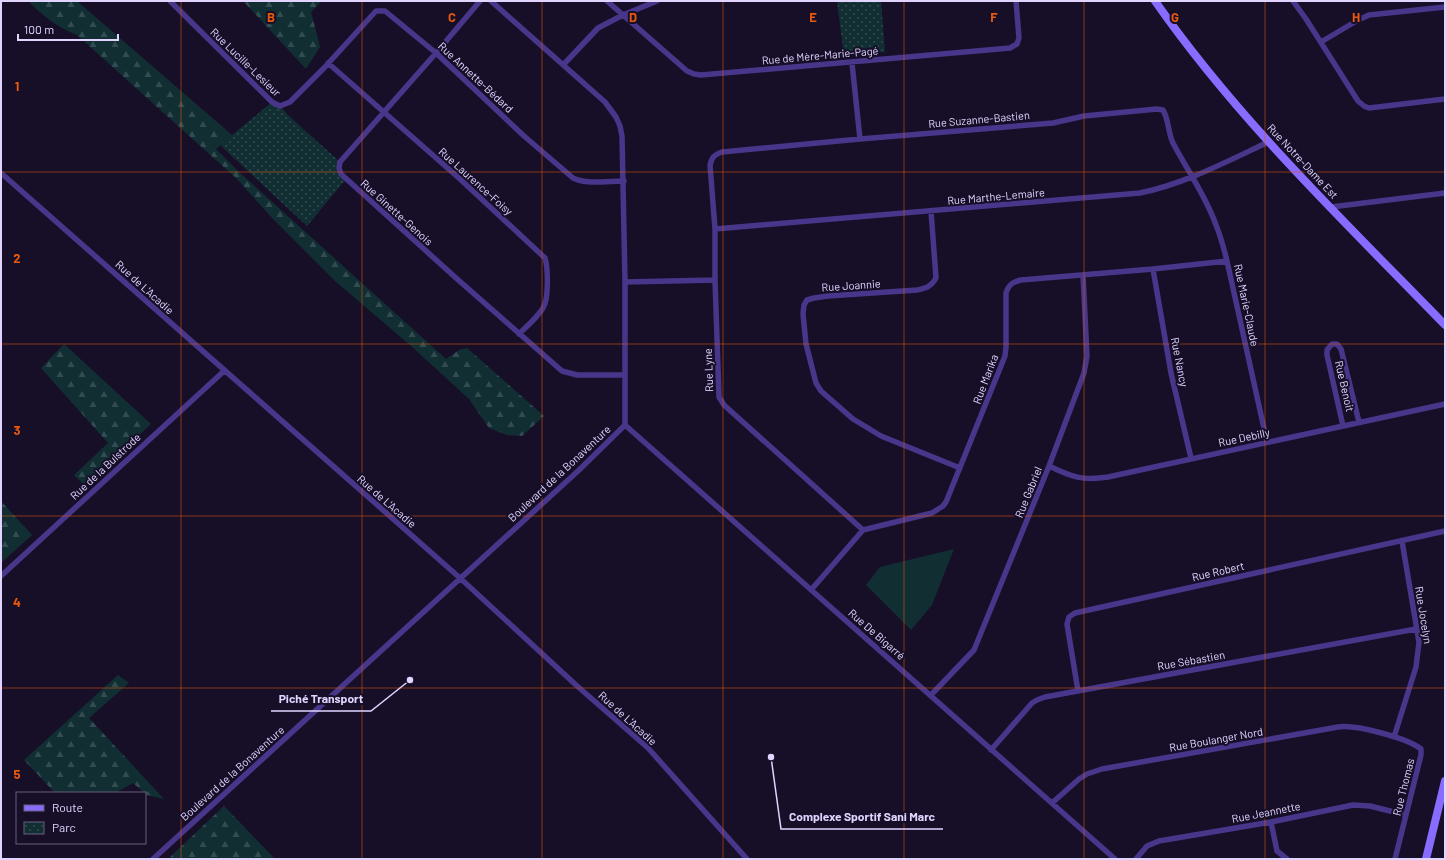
<svg xmlns="http://www.w3.org/2000/svg" width="1446" height="860" font-family="Barlow,sans-serif">
	<defs>
		<pattern id="forest-firs" width="22" height="20" patternUnits="userSpaceOnUse"><rect width="22" height="20" fill="#112f33"/><path d="M5 1l3.5 6h-7zM16 11l3.5 6h-7z" fill="#334c52"/></pattern>
		<pattern id="park-dots" width="8" height="8" patternUnits="userSpaceOnUse"><rect width="8" height="8" fill="#112f33"/><path d="M2 2h.1M6 6h.1" fill="none" stroke="#334c52" stroke-width="1.8" stroke-linecap="round"/></pattern>
	</defs>
	<rect width="100%" height="100%" fill="#170e28"/>
	<!-- grass -->
	<path fill="#112f33" d="M954,549L932,605L911,630L866,585L880,567Z"/>
	<!-- forest -->
	<path fill="url(#forest-firs)" d="M28,1H77L232,135L216,149L239,172L446,359L459,350L467,348L544,416L522,436L507,435L489,428L469,399L410,345L335,281L273,219L237,179L77,35C58,28 42,15 28,1Z
		M243,1H322L311,12L320,47L306,69Z
		M64,344L151,424L85,486L74,475L108,443L41,368Z
		M1,501L32,535L1,563Z
		M118,675L129,683L89,718L164,799L147,795L133,783L115,793H55L24,760Z
		M224,806L275,859H168Z"/>
	<!-- park -->
	<path fill="url(#park-dots)" d="M837,1H881L885,52L844,56Z
		M272,102L280,106L289,116L340,162L339,168L346,179L307,226L220,145Z"/>
	<g fill="none" stroke-linecap="round" stroke-linejoin="round">
		<!-- street -->
		<path stroke="#47368a" stroke-width="5.5" d="M170,1L272,102L280,106L290,102L324,68L376,11H385L436,53L524,136L573,178C588,185 607,181 624,181
			M480,1L436,53L340,162L339,168L341,174L456,278L562,371L577,375H625
			M607,1L687,71L694,74L701,75L1010,48L1017,44L1019,38L1016,1
			M1293,1L1306,19L1358,101L1364,106L1369,108L1445,99
			M1321,42L1358,20L1369,15L1445,7
			M328,63L460,179L545,258C548,268 549,299 543,308C537,318 527,326 519,334
			M852,63L860,139
			M564,64L598,28L623,15L657,1
			M1,173L460,578L576,685L648,748L747,859
			M1331,207L1445,193
			M931,211L936,278C931,287 926,288 917,290L828,296L814,298L807,300L804,305L803,314L806,344L816,383L821,391L853,419L868,428L881,436L960,468
			M715,229L1140,193C1183,184 1222,164 1262,145L1269,141
			M1153,269L1171,373L1191,458
			M625,282L715,280
			M625,425L1115,859
			M1343,426L1327,355V350L1332,344H1337L1341,349L1359,422
			M1049,466C1072,477 1082,481 1108,477L1445,404
			M863,530L724,405L719,397L715,280V229L710,165C712,157 714,155 722,152L860,139L1053,123L1084,116L1157,109L1163,110C1169,120 1168,133 1173,143C1187,170 1206,196 1216,225C1221,237 1224,249 1227,261L1267,442
			M1,576L224,371
			M811,590L863,530L932,513L943,506L946,502L1005,356L1006,347V293C1009,284 1013,282 1021,280L1153,269L1227,261
			M1078,691L1067,624L1069,617L1075,613L1445,531
			M931,695L974,650L1049,466L1084,373L1087,356L1083,275
			M1394,737L1416,667L1419,642L1402,541
			M991,750L1032,703L1037,700L1045,697L1416,629
			M1052,803L1079,779L1087,774L1102,769L1338,727C1355,724 1407,738 1421,749V755L1395,859
			M1271,822L1277,851L1287,859
			M153,859L578,471L625,425V282L622,136L620,126L616,117L605,102L491,1
			M1136,859L1147,846L1159,841L1271,822L1353,805L1370,806L1406,815"/>
		<!-- secondary -->
		<path stroke="#876cff" stroke-width="8" d="M1155,1C1238,120 1344,221 1445,325
			M1426,859L1445,781"/>
	</g>
	<!-- grid -->
	<path fill="none" stroke="#e8590c" stroke-width="1" stroke-opacity="0.55" d="M181,1V859M362,1V859M542,1V859M723,1V859M904,1V859M1084,1V859M1265,1V859M1,172H1445M1,344H1445M1,516H1445M1,688H1445"/>
	<g text-anchor="middle" dominant-baseline="central" stroke-width="4" stroke-linejoin="round" paint-order="stroke">
		<!-- street labels -->
		<g font-size="11" fill="#e1d5ff" stroke="#170e28">
			<text transform="translate(820 55) rotate(-5)">Rue de Mère-Marie-Pagé</text>
			<text transform="translate(246 62) rotate(44)">Rue Lucille-Lesieur</text>
			<text transform="translate(476 77) rotate(43)">Rue Annette-Bédard</text>
			<text transform="translate(979 119) rotate(-5)">Rue Suzanne-Bastien</text>
			<text transform="translate(1303 161) rotate(47)">Rue Notre-Dame Est</text>
			<text transform="translate(476 181) rotate(42)">Rue Laurence-Foisy</text>
			<text transform="translate(996 196) rotate(-5)">Rue Marthe-Lemaire</text>
			<text transform="translate(397 212) rotate(42)">Rue Ginette-Genois</text>
			<text transform="translate(851 285) rotate(-4)">Rue Joannie</text>
			<text transform="translate(145 287) rotate(42)">Rue de L'Acadie</text>
			<text transform="translate(1247 305) rotate(78)">Rue Marie-Claude</text>
			<text transform="translate(1180 362) rotate(79)">Rue Nancy</text>
			<text transform="translate(708 370) rotate(-92)">Rue Lyne</text>
			<text transform="translate(985 379) rotate(-69)">Rue Marika</text>
			<text transform="translate(1345 386) rotate(77)">Rue Benoit</text>
			<text transform="translate(1244 437) rotate(-12)">Rue Debilly</text>
			<text transform="translate(105 466) rotate(-43)">Rue de la Bulstrode</text>
			<text transform="translate(559 473) rotate(-43)">Boulevard de la Bonaventure</text>
			<text transform="translate(1028 492) rotate(-68)">Rue Gabriel</text>
			<text transform="translate(387 501) rotate(41)">Rue de L'Acadie</text>
			<text transform="translate(1218 571) rotate(-13)">Rue Robert</text>
			<text transform="translate(1424 615) rotate(81)">Rue Jocelyn</text>
			<text transform="translate(877 634) rotate(41)">Rue De Bigarré</text>
			<text transform="translate(1191 660) rotate(-10)">Rue Sébastien</text>
			<text transform="translate(628 718) rotate(42)">Rue de L'Acadie</text>
			<text transform="translate(1216 739) rotate(-10)">Rue Boulanger Nord</text>
			<text transform="translate(232 773) rotate(-42)">Boulevard de la Bonaventure</text>
			<text transform="translate(1403 787) rotate(-76)">Rue Thomas</text>
			<text transform="translate(1266 812) rotate(-11)">Rue Jeannette</text>
		</g>
	</g>
	<g font-size="13" text-anchor="middle" font-weight="bold" fill="#e8590c" stroke="#170e28" stroke-width="4" stroke-linejoin="round" paint-order="stroke">
		<text x="271" y="22">B</text>
		<text x="452" y="22">C</text>
		<text x="633" y="22">D</text>
		<text x="813" y="22">E</text>
		<text x="994" y="22">F</text>
		<text x="1175" y="22">G</text>
		<text x="1356" y="22">H</text>
		<text x="17" y="91">1</text>
		<text x="17" y="263">2</text>
		<text x="17" y="435">3</text>
		<text x="17" y="607">4</text>
		<text x="17" y="779">5</text>
	</g>
	<!-- callouts -->
	<path fill="none" stroke="#e1d5ff" stroke-width="1.5" d="M410 680L371 711H271M771 757L781 829H943"/>
	<g fill="#e1d5ff" stroke="#170e28" stroke-width="1.5">
		<circle cx="410" cy="680" r="4"/>
		<circle cx="771" cy="757" r="4"/>
	</g>
	<g font-size="12" text-anchor="middle" font-weight="bold" fill="#e1d5ff" stroke="#170e28" stroke-width="4" stroke-linejoin="round" paint-order="stroke">
		<text x="321" y="703">Piché Transport</text>
		<text x="862" y="821">Complexe Sportif Sani Marc</text>
	</g>
	<!-- border -->
	<rect width="1446" height="860" fill="none" stroke="#e1d5ff" stroke-width="4"/>
	<!-- legend -->
	<rect x="16" y="792" width="130" height="52" fill="#170e28" stroke="#685e7e"/>
	<rect x="24" y="805" width="20" height="6" fill="#876cff" stroke="#685e7e"/>
	<text x="52" y="812" font-size="12" fill="#e1d5ff">Route</text>
	<rect x="24" y="822" width="20" height="12" fill="url(#park-dots)" stroke="#685e7e"/>
	<text x="52" y="832" font-size="12" fill="#e1d5ff">Parc</text>
	<!-- scale -->
	<path d="M18 34v6h100v-6" fill="none" stroke="#e1d5ff" stroke-width="2"/>
	<text x="24" y="34" font-size="12" fill="#e1d5ff" stroke="#170e28" stroke-width="3" paint-order="stroke">100 m</text>
</svg>
